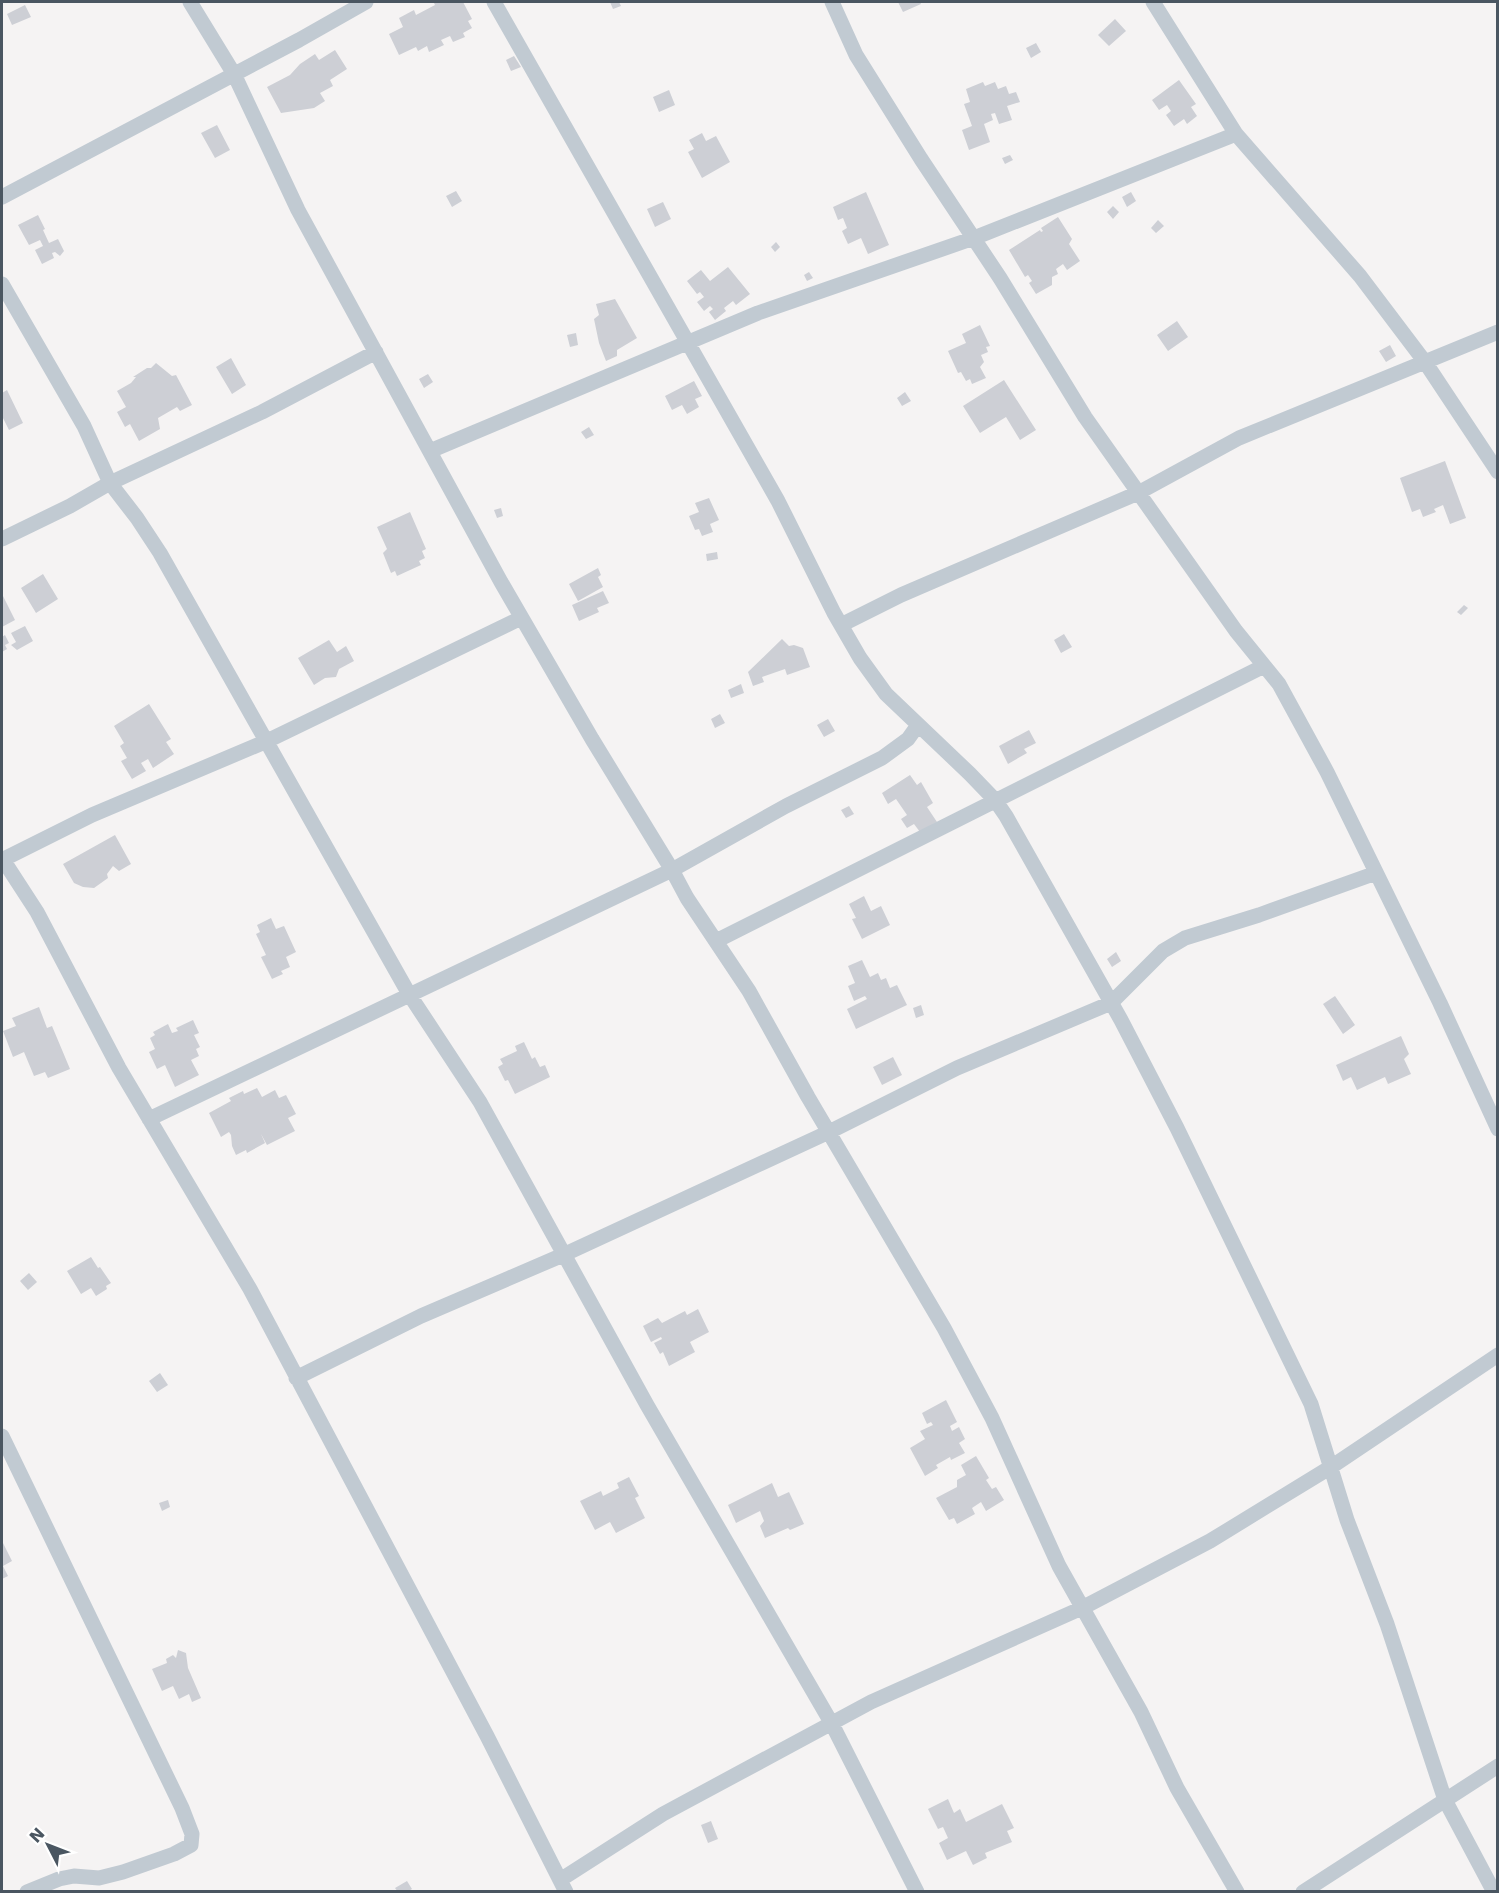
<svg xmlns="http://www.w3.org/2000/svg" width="1499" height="1893" font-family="'DejaVu Sans',sans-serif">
	<rect width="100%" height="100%" fill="#f5f3f3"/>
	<!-- building -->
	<path fill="#cdcfd5" d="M437,2H463L472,19L468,21L472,28L463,33L465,37L453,42L450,36L441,40L444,45L429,52L427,46L418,51L416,47L399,55L389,34L403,27L399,18L414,10L416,15L435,5L434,3Z
		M610,2H619L621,6L613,9Z
		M898,2H920L921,4L903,12Z
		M25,5L31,17L12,25L7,14Z
		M1115,19L1126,31L1109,46L1098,35Z
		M1036,43L1041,52L1031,58L1026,48Z
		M335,50L347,69L330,80L333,86L320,93L325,101L314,108L281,113L267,87L290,75L300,64L315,54L319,60Z
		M514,56L521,67L511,71L506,60Z
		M1179,80L1196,104L1191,107L1197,116L1187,124L1184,119L1174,126L1166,115L1171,111L1167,105L1159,110L1152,100Z
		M983,82L985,86L995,82L998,89L1006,86L1009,94L1016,92L1020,102L1007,106L1012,120L999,124L995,113L991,114L993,120L984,124L990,142L969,150L962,130L972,126L964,104L970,102L966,89Z
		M669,90L675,105L659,112L653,97Z
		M217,125L230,150L215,158L201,133Z
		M702,133L706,141L716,136L730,162L702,178L688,152L694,149L689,140Z
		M1010,155L1013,160L1005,164L1002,158Z
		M456,191L462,201L452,207L446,196Z
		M866,192L889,245L868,254L861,238L848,244L842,231L847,228L843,218L838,220L833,207Z
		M1131,192L1136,201L1127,207L1122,197Z
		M663,202L671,219L655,227L647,209Z
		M1113,206L1119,212L1113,219L1107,212Z
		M38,215L45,229L43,230L49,243L58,239L64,251L60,256L55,252L52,253L54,258L42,264L35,250L43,246L40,240L29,245L18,225Z
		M1058,217L1072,239L1069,244L1080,261L1067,270L1063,264L1056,269L1058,274L1052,277V285L1036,294L1029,283L1032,281L1028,275L1025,277L1009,250L1040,230L1041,232L1043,231L1041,228Z
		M1158,220L1164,226L1156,233L1151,228Z
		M776,242L780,247L775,252L771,247Z
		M728,267L750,294L736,305L733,301L724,308L726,311L715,320L709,312L713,309L710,306L704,311L697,302L704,297L700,292L697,294L687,281L701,270L710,281Z
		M809,272L813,278L807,281L804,275Z
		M615,299L637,338L617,350V356L606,361L599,343L594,319L599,315L596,304Z
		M1177,321L1188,337L1168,351L1157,335Z
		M980,325L990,346L986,347L988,352L981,355L984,362L980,367L986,378L972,384L970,379L966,381L961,372L958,373L948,351L966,343L962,334Z
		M576,333L578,345L570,347L567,335Z
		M1390,345L1396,356L1386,362L1379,351Z
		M231,358L246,385L232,394L216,367Z
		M156,363L172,376L176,375L192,405L180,411L177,407L158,418L160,429L139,441L130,424L125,427L117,412L126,407L117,391L131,383L136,377H133L147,368H151Z
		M428,374L433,382L424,388L419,379Z
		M1004,380L1036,430L1020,440L1006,417L980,433L963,406Z
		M694,381L702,396L695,399L699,407L687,414L682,405L672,410L665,396Z
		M7,390L23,423L9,430L2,416V393Z
		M905,392L911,401L902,406L897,398Z
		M589,427L594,435L586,439L581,432Z
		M1445,461L1466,518L1450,524L1443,505L1434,509L1436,512L1423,517L1420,509L1412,512L1400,478Z
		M709,498L719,520L710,524L713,532L702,536L699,529L695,530L689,516L699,512L695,503Z
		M501,508L503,516L497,518L494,510Z
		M410,512L426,549L422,551L425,558L419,561L421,565L397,576L395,571L391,573L383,553L387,549L377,527Z
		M717,552L718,559L707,561L706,554Z
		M598,568L601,575L598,577L603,587L578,601L569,584Z
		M43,574L58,599L36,613L21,588Z
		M603,591L609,603L597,608L599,612L579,621L572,605Z
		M3,596L15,620L2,627V597Z
		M1464,605L1468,608L1461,615L1457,612Z
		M25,626L33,641L17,650L11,645L16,642L11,633Z
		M1064,634L1072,647L1061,653L1054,640Z
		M5,635L9,643L5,645L7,649L2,652V637Z
		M782,639L789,646L794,645L803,648L810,667L787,675L785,669L762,677L764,682L753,686L748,672Z
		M329,640L337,652L346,646L354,661L339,669L336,677L325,678L314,685L298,658Z
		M741,684L744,693L731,698L728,690Z
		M149,704L171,739L166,742L174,754L153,768L148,759L141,763L146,771L132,779L121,761L127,758L120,746L124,743L114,726Z
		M720,714L725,723L715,728L711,719Z
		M828,719L835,731L824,737L817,725Z
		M1029,730L1036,743L1024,749L1027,753L1008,764L999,746Z
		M910,775L917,785L921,782L933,803L927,807L937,822L920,832L914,824L907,828L901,819L907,815L896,799L888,804L882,793Z
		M849,806L854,814L846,818L841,810Z
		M115,835L131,864L119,871L113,866L107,874L108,878L94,888L83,887L74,883L63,864Z
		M864,896L871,911L881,906L890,925L862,939L852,919L856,918L849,904Z
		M271,918L276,929L284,926L296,952L286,957L290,967L281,971L283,974L272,979L261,957L266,955L256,934L260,932L257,925Z
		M1116,952L1121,961L1112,967L1107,959Z
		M862,960L870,977L878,973L881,980L886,978L890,988L897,985L907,1005L856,1029L847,1009L867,999L865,996L854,1001L848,986L855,983L848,966Z
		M1335,996L1355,1025L1343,1034L1323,1004Z
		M921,1005L924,1015L916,1018L913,1008Z
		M39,1007L47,1028L52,1026L70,1069L48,1078L45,1072L34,1076L24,1052L13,1057L3,1031L16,1026L12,1018Z
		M193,1020L199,1033L194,1035L200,1047L196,1049L199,1056L191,1060L199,1075L175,1087L165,1065L157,1069L149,1052L155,1049L150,1038L155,1035L153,1032L168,1024L172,1033L178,1031L176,1028Z
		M1401,1036L1409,1054L1404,1059L1411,1074L1388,1084L1385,1077L1357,1090L1351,1077L1343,1081L1336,1065Z
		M524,1042L532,1059L535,1057L540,1067L545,1065L550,1077L515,1094L508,1080L505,1081L498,1067L503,1064L500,1059L517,1051L515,1046Z
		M893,1057L902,1075L882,1085L873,1067Z
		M257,1088L262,1097L275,1090L279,1098L286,1095L296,1114L288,1118L295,1131L267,1145L261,1134L265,1143L247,1153L246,1150L236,1155L232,1146L231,1135L229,1132L221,1137L209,1113L231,1101L229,1098L243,1091L244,1094Z
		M91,1257L98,1268L100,1267L111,1283L106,1286L107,1289L96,1296L91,1288L81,1294L67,1271Z
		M29,1273L37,1282L28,1290L20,1281Z
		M698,1309L709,1332L690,1342L695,1352L669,1366L663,1352L660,1354L654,1343L662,1339L661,1337L651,1342L643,1326L658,1318L662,1323L685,1311L687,1315Z
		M160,1373L168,1385L157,1392L149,1381Z
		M946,1400L957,1422L950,1426L952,1431L959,1427L965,1439L959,1443L965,1453L951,1460L950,1457L936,1465L938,1468L925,1476L910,1448L925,1439L920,1431L933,1425L931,1422L927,1424L922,1413Z
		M976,1456L989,1478L986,1480L992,1489L996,1487L1004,1500L986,1511L981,1502L972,1508L975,1514L957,1524L954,1518L949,1520L936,1498L957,1487V1480L966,1475L961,1465Z
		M629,1477L639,1496L635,1498L645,1518L616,1533L610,1522L595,1530L580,1501L601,1491L603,1496L619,1488L617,1483Z
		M772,1483L778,1497L789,1492L804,1524L790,1530L788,1528L765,1538L760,1526L764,1521L760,1511L736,1523L728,1505Z
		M168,1500L170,1507L162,1511L159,1503Z
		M2,1541L12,1561L3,1566L8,1576L2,1579Z
		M178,1650L186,1653L188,1668L201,1698L192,1702L189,1694L179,1699L173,1686L162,1691L152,1669L167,1663L166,1659L173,1655L176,1658Z
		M948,1799L954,1813L960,1809L966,1822L1002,1804L1014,1828L1007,1831L1012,1842L985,1853L987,1858L973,1865L966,1851L947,1860L939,1843L948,1838L943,1827L938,1829L928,1809Z
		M711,1821L718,1839L708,1843L701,1825Z
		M407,1881L412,1889L407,1892H398L395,1888Z"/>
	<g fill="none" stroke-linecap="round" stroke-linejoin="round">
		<!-- minor -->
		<path stroke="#c1cad2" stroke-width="15" d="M190,2L234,74L298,210L501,582L592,739L672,870L687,898L749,991L808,1097L944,1328L992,1418L1059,1566L1141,1712L1177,1788L1237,1892
			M494,2L778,501L834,613L860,658L886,694L970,774L995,800L1006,816L1121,1020L1177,1128L1311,1404L1347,1520L1387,1624L1445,1800L1494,1892
			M832,2L856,55L921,159L1000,278L1085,417L1236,631L1279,684L1327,772L1440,1003L1498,1129
			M1153,2L1236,134L1360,276L1425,362L1498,472
			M2,197L299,40L366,2
			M2,284L84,426L110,483L137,518L160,553L409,994L480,1102L647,1405L832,1724L917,1892
			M430,451L758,313L974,238L1236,134
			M2,539L70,506L110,483L262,412L376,352
			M841,625L901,595L1138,493L1239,438L1498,332
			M2,858L37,912L119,1068L250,1289L487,1736L566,1892
			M2,860L92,815L267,741L521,618
			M716,941L1264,666
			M149,1119L672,870L786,806L882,758L908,739L918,725
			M296,1378L421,1316L563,1255L829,1132L957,1068L1111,1003L1163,951L1185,938L1259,915L1376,873
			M2,1436L182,1808L192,1834L191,1845L174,1854L123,1872L99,1878L74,1876L59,1879L27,1892
			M560,1880L663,1814L871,1702L1082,1608L1210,1541L1331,1467L1498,1355
			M1303,1892L1498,1766"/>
	</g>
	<!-- border -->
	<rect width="1499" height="1893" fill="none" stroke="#4a5661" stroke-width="6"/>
	<!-- north arrow -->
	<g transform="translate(48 1845) rotate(312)" stroke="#ffffff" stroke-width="4.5" paint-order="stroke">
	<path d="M0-4.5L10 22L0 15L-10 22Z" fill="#4a5661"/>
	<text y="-9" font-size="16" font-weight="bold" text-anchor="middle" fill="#4a5661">N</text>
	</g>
</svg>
